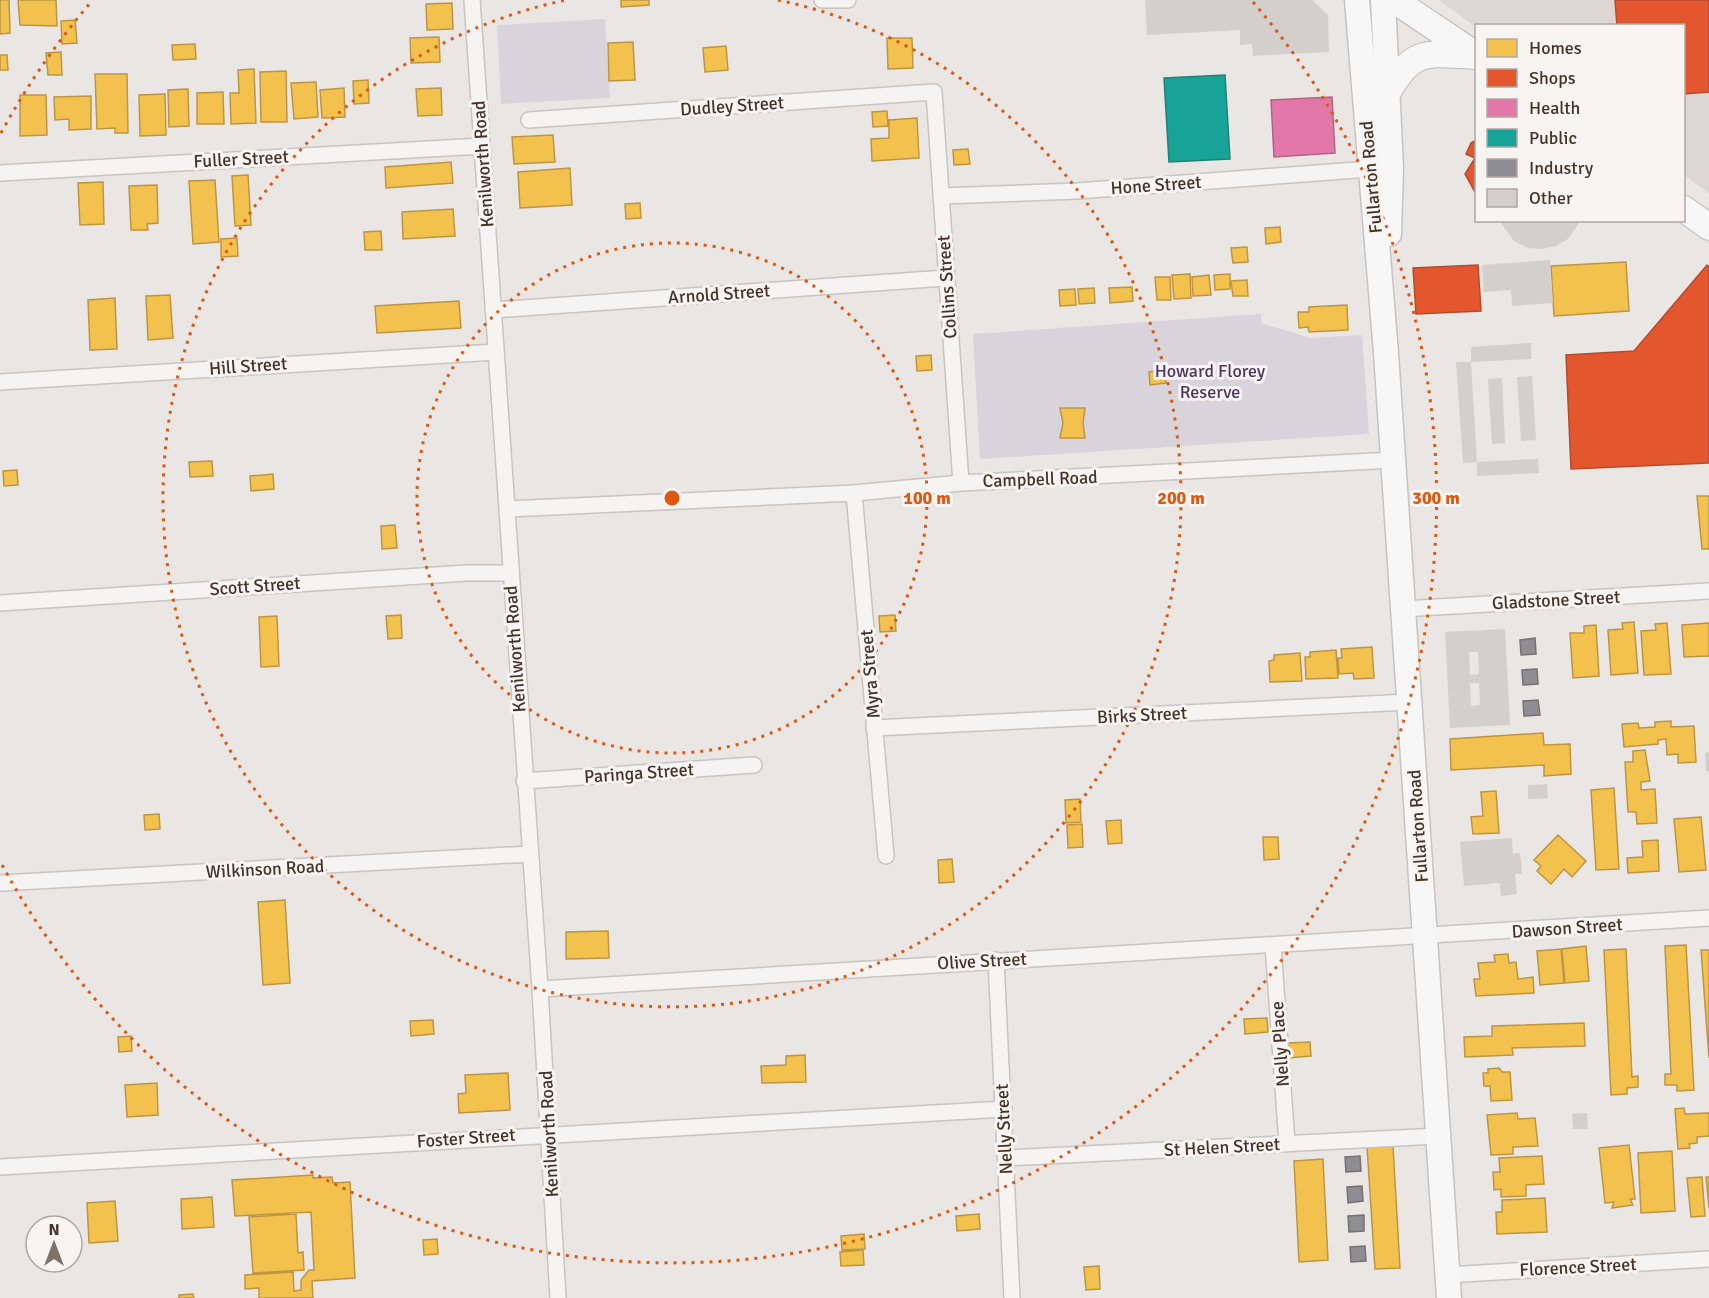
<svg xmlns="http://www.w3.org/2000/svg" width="1709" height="1298" font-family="Signika,sans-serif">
	<rect width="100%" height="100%" fill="#e9e6e4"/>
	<!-- built -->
	<path fill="#ddd6d2" d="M1439,0H1709V193L1684,175V26L1476,27Z"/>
	<!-- green -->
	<path fill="#d9d3dc" d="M605,19L610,98L501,104L497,25Z
		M1261,314V323L1311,338L1362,335L1369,434L980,459L973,334Z"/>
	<!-- homes -->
	<path fill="#f2c14e" stroke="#be9643" stroke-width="1.5" d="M0,0H9L10,33L0,34Z
		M18,0H56L57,26L20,25Z
		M621,0H649V5L621,7Z
		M452,3L453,29L427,30L426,4Z
		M75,20L77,43L62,44L61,21Z
		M439,37L440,62L411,63L410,38Z
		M887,38H912L913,68L888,69Z
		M633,42L635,80L609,81L608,43Z
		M195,44L196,59L173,60L172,45Z
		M726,46L728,70L705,72L703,48Z
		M61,52L62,75H48L46,53Z
		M0,55H7L8,70H0Z
		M254,69L256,123L231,124L230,93H239L238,70Z
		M286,71L287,122H261L260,72Z
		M95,74H127L128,133H115V128L97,129Z
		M368,80L369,103L354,104L353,81Z
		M316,82L318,117L294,119L291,83Z
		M344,88L345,117L322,118L320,90Z
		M441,88L442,115L418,116L416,89Z
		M188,89L189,126L169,127L168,90Z
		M223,92L224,124H197V93Z
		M165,94L166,135L140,136L139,95Z
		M20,95H46L47,135L20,136Z
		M91,96V129L69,130V119L55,120L54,97Z
		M887,111L888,126L873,127L872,112Z
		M917,118L919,158L872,161L871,139L889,138V120Z
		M553,135L555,162L514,164L512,137Z
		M968,149L970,164L954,165L953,150Z
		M451,162L453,183L386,188L385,167Z
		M570,168L572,205L520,208L518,172Z
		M248,175L251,225L235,226L232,176Z
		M215,180L219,242L193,244L189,181Z
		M103,182L104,224L80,225L78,183Z
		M157,185L158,223L147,224L148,230H131L129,186Z
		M640,203L641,218L626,219L625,204Z
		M453,209L455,236L403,239L402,212Z
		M1280,227L1281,242L1266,244L1265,228Z
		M381,231L382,250H365L364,232Z
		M237,238L238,256L221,257V239Z
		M1247,247L1248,262L1233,263L1231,248Z
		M1626,262L1629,311L1554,316L1551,266Z
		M1190,274L1191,298L1174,299L1172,275Z
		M1230,274V289L1215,290L1214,275Z
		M1209,275L1211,295L1193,296L1192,277Z
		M1155,277H1170L1171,300H1157Z
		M1247,280L1248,296H1233L1231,281Z
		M1132,287L1133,301L1110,303L1109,288Z
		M1094,288L1095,303L1079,304L1078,289Z
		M1075,289L1076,305L1060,306L1059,290Z
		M170,295L173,338L148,340L146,296Z
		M115,298L117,349L90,350L88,300Z
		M459,301L461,328L377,333L375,306Z
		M1347,305L1348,330L1309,332L1308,327L1299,328L1298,312H1309V307Z
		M931,355L932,370L917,371L916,356Z
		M1163,370L1166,383L1150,385L1149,372Z
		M1060,408H1085L1083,423L1085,438H1060L1063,423Z
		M212,461L213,476L190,477L189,462Z
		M17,470L18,485L4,486L3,471Z
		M273,474L274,489L251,491L250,476Z
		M1697,496H1709V549H1702Z
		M395,525L397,548L382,549L381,526Z
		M401,615L402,638L388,639L386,616Z
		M895,615L896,631L880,632L879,616Z
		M277,616L279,666L261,667L259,617Z
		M1634,622L1638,673L1611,675L1608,630L1623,629L1622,623Z
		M1667,623L1671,674L1644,675L1641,631L1656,630L1655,624Z
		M1709,623V656L1684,657L1682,625Z
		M1596,625L1599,676L1573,678L1570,633H1584V626Z
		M1372,647L1374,678L1354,679L1353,673L1339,674L1338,658H1342L1341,649Z
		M1336,650L1338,678L1306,679L1305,657H1310V652Z
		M1300,653L1302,681L1270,682L1269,661L1274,660V655Z
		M1671,721V727L1694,726L1696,762L1678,763V754L1667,755L1666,739L1658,740V744L1624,747L1622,724L1638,723L1639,728L1655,727V722Z
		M1543,733L1544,745L1570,744L1571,774L1544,776V765L1451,770L1450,739Z
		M1645,750L1650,781L1641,782V790L1655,789L1657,823L1637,824L1636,812H1628L1625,762H1633V751Z
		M1614,788L1619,869L1596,870L1591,790Z
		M1496,791L1499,833L1473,834L1471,817L1483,816L1481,792Z
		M1080,799L1081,822L1066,823L1065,800Z
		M159,814L160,829L145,830L144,815Z
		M1701,817L1706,870L1679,872L1674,819Z
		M1121,820L1122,843L1108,844L1106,821Z
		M1082,824L1083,847L1068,848L1067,825Z
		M1558,835L1586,861L1572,877L1564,869L1551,884L1537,871L1541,866L1534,860Z
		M1263,837H1278L1279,859L1264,860Z
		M1658,840L1659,871L1628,873L1627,858L1643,857L1642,841Z
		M952,859L954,882L939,883L938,860Z
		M285,900L290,983L263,985L258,902Z
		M608,931L609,958L566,959V932Z
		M1686,945L1694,1090L1677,1091V1085H1665V1074H1671L1665,946Z
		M1586,946L1589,981L1565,983L1562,949Z
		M1561,949L1564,983L1540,985L1537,951Z
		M1626,949L1632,1077L1638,1076V1087L1627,1088V1094L1611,1095L1604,950Z
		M1701,950H1709V1058Z
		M1508,954L1509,963L1516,962L1518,979L1533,977L1534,993L1476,996L1474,979H1480L1478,963L1495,962L1494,955Z
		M1267,1018L1268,1032L1245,1034L1244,1019Z
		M433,1020L434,1034L411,1036L410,1021Z
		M1584,1023L1585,1046L1512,1048L1513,1055L1465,1057L1464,1037L1492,1036V1026Z
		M131,1036L132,1051L119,1052L118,1037Z
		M1310,1042L1311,1056L1288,1058L1287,1043Z
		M805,1055L806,1082L762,1083L761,1066L786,1065V1056Z
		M1499,1068L1502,1072H1510L1512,1100L1491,1101L1490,1086H1484L1483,1073H1488V1069Z
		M508,1073L510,1110L459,1113L458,1094L466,1093L465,1075Z
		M157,1083L158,1115L127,1117L125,1085Z
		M1684,1108L1685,1114L1709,1113V1136L1697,1137V1143L1689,1144L1690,1148L1678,1149L1675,1109Z
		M1517,1113L1518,1119L1535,1118L1538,1146L1513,1147V1154L1491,1155L1487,1115Z
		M1629,1145L1635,1199H1630L1633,1205L1612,1208L1614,1202L1605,1203L1599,1148Z
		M1393,1146L1400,1268L1375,1269L1367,1147Z
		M1672,1151L1675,1211L1641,1213L1638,1153Z
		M1542,1156L1544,1184L1526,1185V1196L1501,1197V1189L1494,1190L1493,1172H1500L1499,1158Z
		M1323,1159L1328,1260L1299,1262L1294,1161Z
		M313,1175V1178L332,1177L333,1183L350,1182L355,1278L312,1281L313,1298H259V1288L245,1289V1275L293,1272L294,1291L301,1290V1280L309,1270H314L311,1212L235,1216L232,1180Z
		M1702,1177L1705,1216L1691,1217L1687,1178Z
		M1706,1177H1709V1208Z
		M212,1197L214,1227L182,1229L181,1199Z
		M1545,1198L1547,1232L1497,1234L1496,1212H1502V1200Z
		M115,1201L118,1241L89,1243L87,1203Z
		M296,1214L298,1253L303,1252L304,1270L253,1273L249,1217Z
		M979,1214L980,1229L957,1231L956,1216Z
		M864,1234L865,1249L842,1250L841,1236Z
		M437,1239L438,1254L424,1255L423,1240Z
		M863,1250L864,1265L841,1266L840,1252Z
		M1099,1266L1100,1289L1086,1290L1084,1267Z
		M193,1294L194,1298H179V1295Z"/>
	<!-- shops -->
	<path fill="#e4572e" stroke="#b44c2c" stroke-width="1.5" d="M1615,0H1709V92L1684,94V26H1617Z
		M1476,140V194L1465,174L1475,158L1466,154L1471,143Z
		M1478,265L1481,311L1416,314L1413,268Z
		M1707,265L1709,267V463L1571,469L1566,355L1634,351Z"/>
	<!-- health -->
	<path fill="#e377a8" stroke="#b46382" stroke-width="1.5" d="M1332,97L1335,153L1274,157L1271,100Z"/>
	<!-- public -->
	<path fill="#17a398" stroke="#258177" stroke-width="1.5" d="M1225,75L1230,159L1169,162L1164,78Z"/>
	<!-- industry -->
	<path fill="#8d8d92" stroke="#777272" stroke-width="1.5" d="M1535,638L1536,654L1521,655L1520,640Z
		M1537,669L1538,684L1523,685L1522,670Z
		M1538,700L1540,715L1524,716L1523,701Z
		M1360,1156L1361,1171L1346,1172L1345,1157Z
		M1362,1186L1363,1201L1348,1203L1347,1187Z
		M1364,1215V1231L1349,1232L1348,1216Z
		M1365,1246L1366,1261L1351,1262L1350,1247Z"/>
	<!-- building -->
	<path fill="#d2cfcd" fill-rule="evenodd" d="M1145,0H1312L1328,15L1329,52L1253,56L1252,44L1240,45V30L1147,35Z
		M1499,220H1581L1568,239L1556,246L1542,249L1528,248L1514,241Z
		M1550,260L1553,303L1512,306L1511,290L1484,292L1482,265Z
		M1531,343V359L1471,362V347Z
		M1456,362H1471L1477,462L1463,463Z
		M1532,376L1536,440L1521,441L1517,377Z
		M1502,378L1505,443L1492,444L1488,379Z
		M1538,459L1539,473L1477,476V462Z
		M1505,629L1510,725L1450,728L1445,632ZM1469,652H1478L1479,674L1470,675ZM1470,683H1479L1480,705L1471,706Z
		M1709,752V771L1706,772L1705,753Z
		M1547,784L1548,798L1528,799V785Z
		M1512,838L1513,854L1520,853L1522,874H1515L1517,894L1501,896L1500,883L1464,886L1460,842Z
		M1587,1113L1588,1129H1573L1572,1114Z"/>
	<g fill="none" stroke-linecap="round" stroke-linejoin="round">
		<!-- minor casing -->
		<g stroke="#c7c4c2" stroke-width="18">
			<path id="minor" d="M472,0L540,989L558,1298
				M822,0H848
				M529,120L934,92L961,483
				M0,173L482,146
				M942,196L1077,191L1370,169
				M493,310L946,278
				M0,382L496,352
				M854,493L886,856
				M508,509L854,493L961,483L1393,460
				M0,603L467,573H509
				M1403,609L1709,591
				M874,728L1409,702
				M524,781L754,765
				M0,883L530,854
				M1273,945L1287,1144
				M996,960L1012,1298
				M540,989L1709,918
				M1006,1158L1438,1136
				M0,1167L1004,1109
				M1447,1275L1709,1259"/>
		</g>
		<!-- primary casing -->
		<g stroke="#c7c3c0" stroke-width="27">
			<path id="primary" d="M1357,0L1386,353L1449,1298
				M1383,0L1391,168L1389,234"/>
		</g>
		<!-- trunk casing -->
		<g stroke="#beb9b6" stroke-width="28">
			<path id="trunk" d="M1394,0L1476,55
				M1388,92C1413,46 1430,54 1476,56
				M1684,209L1709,227"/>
		</g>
		<!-- minor -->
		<use href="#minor" stroke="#f6f4f3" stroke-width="15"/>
		<!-- primary -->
		<use href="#primary" stroke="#f7f7f7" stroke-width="24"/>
		<!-- trunk -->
		<use href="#trunk" stroke="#f7f7f7" stroke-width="26"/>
	</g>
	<!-- distance rings -->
	<g fill="none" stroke="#e0570d" stroke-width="3" stroke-dasharray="3 6">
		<circle cx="672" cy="498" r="255"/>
		<path d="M778 0A509 509 0 1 1 566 0"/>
		<path d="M1 133A764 764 0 0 1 91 2M1253 2A764 764 0 1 1 1 863"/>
	</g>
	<g text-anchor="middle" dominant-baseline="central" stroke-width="6" stroke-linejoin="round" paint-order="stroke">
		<!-- street labels -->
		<g font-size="18" fill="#453329" stroke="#f8f4f2">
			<text transform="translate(732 106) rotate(-4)">Dudley Street</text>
			<text transform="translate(241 159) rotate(-3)">Fuller Street</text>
			<text transform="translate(483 164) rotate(-94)">Kenilworth Road</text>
			<text transform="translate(1371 177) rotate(-95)">Fullarton Road</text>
			<text transform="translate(1156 185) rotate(-4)">Hone Street</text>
			<text transform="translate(947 287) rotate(-94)">Collins Street</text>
			<text transform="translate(719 294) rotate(-4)">Arnold Street</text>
			<text transform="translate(248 366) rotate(-4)">Hill Street</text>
			<text transform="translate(1040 479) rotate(-2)">Campbell Road</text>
			<text transform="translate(255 586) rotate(-4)">Scott Street</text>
			<text transform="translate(1556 600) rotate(-3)">Gladstone Street</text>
			<text transform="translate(515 649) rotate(-94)">Kenilworth Road</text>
			<text transform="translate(870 674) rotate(-95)">Myra Street</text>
			<text transform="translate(1142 715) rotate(-3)">Birks Street</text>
			<text transform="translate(639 773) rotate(-4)">Paringa Street</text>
			<text transform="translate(1418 826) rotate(-94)">Fullarton Road</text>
			<text transform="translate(265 869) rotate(-3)">Wilkinson Road</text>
			<text transform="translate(1567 928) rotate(-4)">Dawson Street</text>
			<text transform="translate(982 961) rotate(-3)">Olive Street</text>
			<text transform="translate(1280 1044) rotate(-94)">Nelly Place</text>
			<text transform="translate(1004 1129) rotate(-93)">Nelly Street</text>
			<text transform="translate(549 1134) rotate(-93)">Kenilworth Road</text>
			<text transform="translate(466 1138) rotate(-4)">Foster Street</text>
			<text transform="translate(1222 1147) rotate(-3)">St Helen Street</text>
			<text transform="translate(1578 1267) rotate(-3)">Florence Street</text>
		</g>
		<!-- park labels -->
		<g font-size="18" fill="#4e3562" stroke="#f8f4f2">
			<text x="1210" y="371">Howard Florey<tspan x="1210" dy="21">Reserve</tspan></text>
		</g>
	</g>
	<circle cx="672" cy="498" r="9" fill="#e0570d" stroke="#f8f4f2" stroke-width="3"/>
	<g font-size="18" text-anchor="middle" font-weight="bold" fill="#e0570d" stroke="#f8f4f2" stroke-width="6" stroke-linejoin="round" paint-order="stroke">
		<text x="927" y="504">100 m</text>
		<text x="1181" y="504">200 m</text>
		<text x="1436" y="504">300 m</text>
	</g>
	<!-- legend -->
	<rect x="1475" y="24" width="210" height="198" fill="#f8f4f2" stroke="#b0a7a2" stroke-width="1.5"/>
	<rect x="1487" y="39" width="30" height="18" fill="#f2c14e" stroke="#b0a7a2" stroke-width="1.5"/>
	<text x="1529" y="54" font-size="18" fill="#453329">Homes</text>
	<rect x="1487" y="69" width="30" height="18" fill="#e4572e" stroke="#b0a7a2" stroke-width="1.5"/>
	<text x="1529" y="84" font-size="18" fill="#453329">Shops</text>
	<rect x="1487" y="99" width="30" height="18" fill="#e377a8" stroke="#b0a7a2" stroke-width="1.5"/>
	<text x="1529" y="114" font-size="18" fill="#453329">Health</text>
	<rect x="1487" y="129" width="30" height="18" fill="#17a398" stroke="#b0a7a2" stroke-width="1.5"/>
	<text x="1529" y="144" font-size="18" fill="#453329">Public</text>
	<rect x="1487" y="159" width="30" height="18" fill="#8d8d92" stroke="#b0a7a2" stroke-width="1.5"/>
	<text x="1529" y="174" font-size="18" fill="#453329">Industry</text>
	<rect x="1487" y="189" width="30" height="18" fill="#d2cfcd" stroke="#b0a7a2" stroke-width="1.5"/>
	<text x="1529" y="204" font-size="18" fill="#453329">Other</text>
	<!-- north arrow -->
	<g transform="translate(54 1244)"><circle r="28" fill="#f8f4f2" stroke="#b0a7a2" stroke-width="1.5"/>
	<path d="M0-4.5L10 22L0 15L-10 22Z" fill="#7e726a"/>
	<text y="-9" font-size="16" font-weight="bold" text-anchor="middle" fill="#453329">N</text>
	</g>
</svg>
